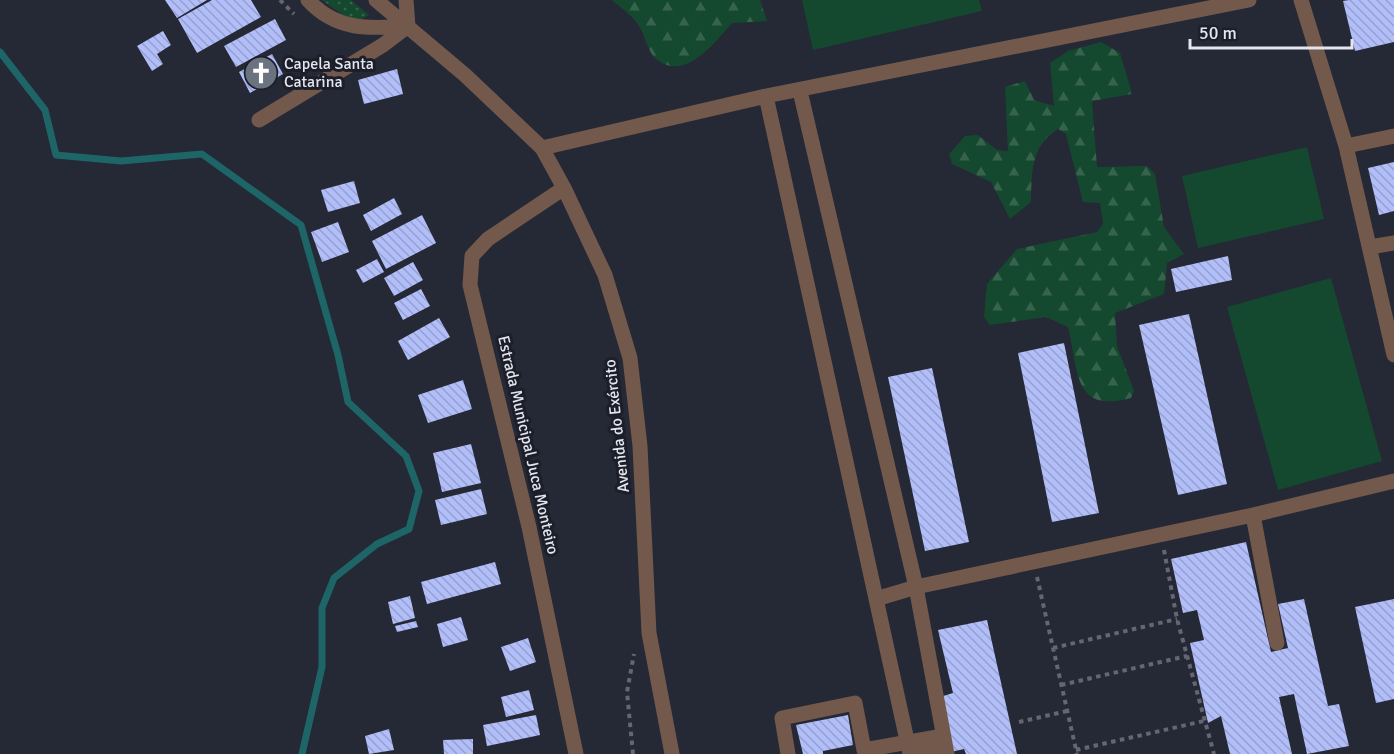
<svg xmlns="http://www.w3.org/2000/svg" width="1394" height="754" font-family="Signika,sans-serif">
	<defs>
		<pattern id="grass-dots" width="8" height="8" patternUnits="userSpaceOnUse" patternTransform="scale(1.5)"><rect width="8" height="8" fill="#15492f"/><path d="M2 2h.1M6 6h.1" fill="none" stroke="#37634d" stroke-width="1.8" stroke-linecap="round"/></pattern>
		<pattern id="forest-firs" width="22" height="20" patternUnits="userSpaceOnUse" patternTransform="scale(1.5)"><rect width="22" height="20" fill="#15492f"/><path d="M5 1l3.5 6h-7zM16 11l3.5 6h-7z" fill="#37634d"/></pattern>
		<pattern id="building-back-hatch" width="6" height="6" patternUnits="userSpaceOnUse" patternTransform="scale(1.5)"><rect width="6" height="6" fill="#b2bef9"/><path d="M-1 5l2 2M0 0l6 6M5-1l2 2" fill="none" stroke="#96a0cd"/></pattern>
	</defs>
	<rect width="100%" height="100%" fill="#252835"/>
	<!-- grass -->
	<path fill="url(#grass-dots)" d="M322,0H351L369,15L360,20L346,17Z"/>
	<!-- forest -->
	<path fill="url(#forest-firs)" d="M612,0H760L767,21L732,23C715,42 685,83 656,59C648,53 645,35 639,26C633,16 621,8 612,0Z
		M1101,42L1120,53L1132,94L1092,101L1097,167L1147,166L1155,174L1164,227L1184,254L1167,263L1164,294L1115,313L1117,346L1134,391L1131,398C1072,414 1079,370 1068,327L1046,317L990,325L984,317L987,284L1017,249L1097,232L1103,224L1100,203L1083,202L1066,134L1058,129C1030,147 1032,172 1031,202L1010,219L991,182L952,164L949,154L965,136L978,135L997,150L1008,151L1005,87L1025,81L1034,100L1054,106L1050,63L1068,51Z"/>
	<!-- park -->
	<path fill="#15492f" d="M802,0H979L982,11L813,50Z
		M1307,147L1324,219L1198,248L1182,176Z
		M1331,278L1382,461L1278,490L1227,307Z"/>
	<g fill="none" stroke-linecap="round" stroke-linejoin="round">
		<!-- stream -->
		<path stroke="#1d6566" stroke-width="7" d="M0,52L45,110L56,155L121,161L202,154L301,225L338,355L348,402L406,456L419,491L409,529L377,544L334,578L322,608V667L302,754"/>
	</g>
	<!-- building -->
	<path fill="url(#building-back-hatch)" d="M165,0H207L177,18Z
		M212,0H251L261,17L197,53L178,19Z
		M1349,0H1394V42L1355,51L1343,1Z
		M275,19L286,40L236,67L224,46Z
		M163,31L171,45L157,54L163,64L152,71L137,46Z
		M272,54L283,74L250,93L239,72Z
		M397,69L403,94L364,104L358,80Z
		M1394,162V211L1379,215L1368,168Z
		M354,181L360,203L328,212L321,190Z
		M394,198L402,214L371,231L363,215Z
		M422,215L436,243L386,269L372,241Z
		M338,222L349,252L322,262L311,232Z
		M1228,256L1232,280L1176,292L1171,269Z
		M377,259L384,272L363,283L356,270Z
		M413,262L423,280L394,296L384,278Z
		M421,289L430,306L403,320L394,303Z
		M1189,314L1227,484L1178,495L1139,325Z
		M439,318L450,337L408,360L398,341Z
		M1064,343L1099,513L1052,522L1018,353Z
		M932,368L969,542L925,551L888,377Z
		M463,380L472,409L428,423L418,395Z
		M471,444L481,483L442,492L433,453Z
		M481,489L487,514L441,525L435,500Z
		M1246,542L1271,652L1288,648L1278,604L1304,599L1328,706L1339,704L1349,746L1307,754L1294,694L1279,697L1292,754H1230L1221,716L1208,723L1190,643L1204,640L1197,610L1183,613L1171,559Z
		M495,562L501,584L427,604L421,582Z
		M410,596L415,618L393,624L388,602Z
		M1394,599V699L1376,703L1355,607Z
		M461,617L468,640L443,647L437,624Z
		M987,620L1017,754H966L964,749L951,752L940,697L953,693L938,630Z
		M416,621L418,627L397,632L395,626Z
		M528,638L536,662L510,671L501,647Z
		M529,690L534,710L506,717L501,697Z
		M536,715L540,735L487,746L483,725Z
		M848,715L853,745L823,751V754H803L796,725Z
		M389,729L394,750L369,754L365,736Z
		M473,739V754H444L443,740Z"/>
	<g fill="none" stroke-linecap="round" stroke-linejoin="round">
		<!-- path -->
		<path stroke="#646773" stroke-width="4" stroke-dasharray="4.5 4.5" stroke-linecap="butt" d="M280,0L294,14
			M1164,550L1177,619L1214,754
			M1037,577L1077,754
			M1053,648L1177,619
			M1061,685L1187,656
			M1019,722L1067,711
			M1076,750L1204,721
			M633,754L627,692L634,654"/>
		<!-- minor -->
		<path stroke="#72594c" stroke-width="15" d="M308,0C336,31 370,29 408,26
			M376,0L465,75L542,148L564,188L605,275L630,358L640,446L649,633L672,754
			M406,0L408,26
			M1301,0L1346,146L1394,355
			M800,91L916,587L947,754
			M766,96L910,754
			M259,120L383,45L408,26
			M1346,146L1394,136
			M542,148L766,96L1249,0
			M564,188L488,239L472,256L470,285L529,527L576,754
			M1370,247L1394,243
			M1253,515L1277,643
			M876,599L916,587L1253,515L1394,481
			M788,754L782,718L855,703L864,750L943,736
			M920,754L946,750"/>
	</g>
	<!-- icons -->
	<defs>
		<g id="church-disc" transform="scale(1.725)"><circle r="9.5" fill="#6b7280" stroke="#1c1e2a"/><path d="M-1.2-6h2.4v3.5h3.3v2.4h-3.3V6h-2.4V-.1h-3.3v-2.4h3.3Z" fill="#fff"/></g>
	</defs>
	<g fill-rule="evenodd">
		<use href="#church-disc" x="261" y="73"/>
	</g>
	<g text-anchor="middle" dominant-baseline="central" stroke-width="6" stroke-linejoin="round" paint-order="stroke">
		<!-- poi labels -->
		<g font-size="16" fill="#e4e6ef" stroke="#1c1e2a" text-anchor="start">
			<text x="284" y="64">Capela Santa<tspan x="284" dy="18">Catarina</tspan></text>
		</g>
		<!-- street labels -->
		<g font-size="16" fill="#e4e6ef" stroke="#1c1e2a">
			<text transform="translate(617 426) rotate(-96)">Avenida do Exército</text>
			<text transform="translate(528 445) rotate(77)">Estrada Municipal Juca Monteiro</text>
		</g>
	</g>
	<!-- scale -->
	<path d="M1190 39v9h162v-9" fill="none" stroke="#e4e6ef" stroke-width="3"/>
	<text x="1199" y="39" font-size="18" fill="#e4e6ef" stroke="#1c1e2a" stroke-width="4.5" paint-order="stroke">50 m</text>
</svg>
